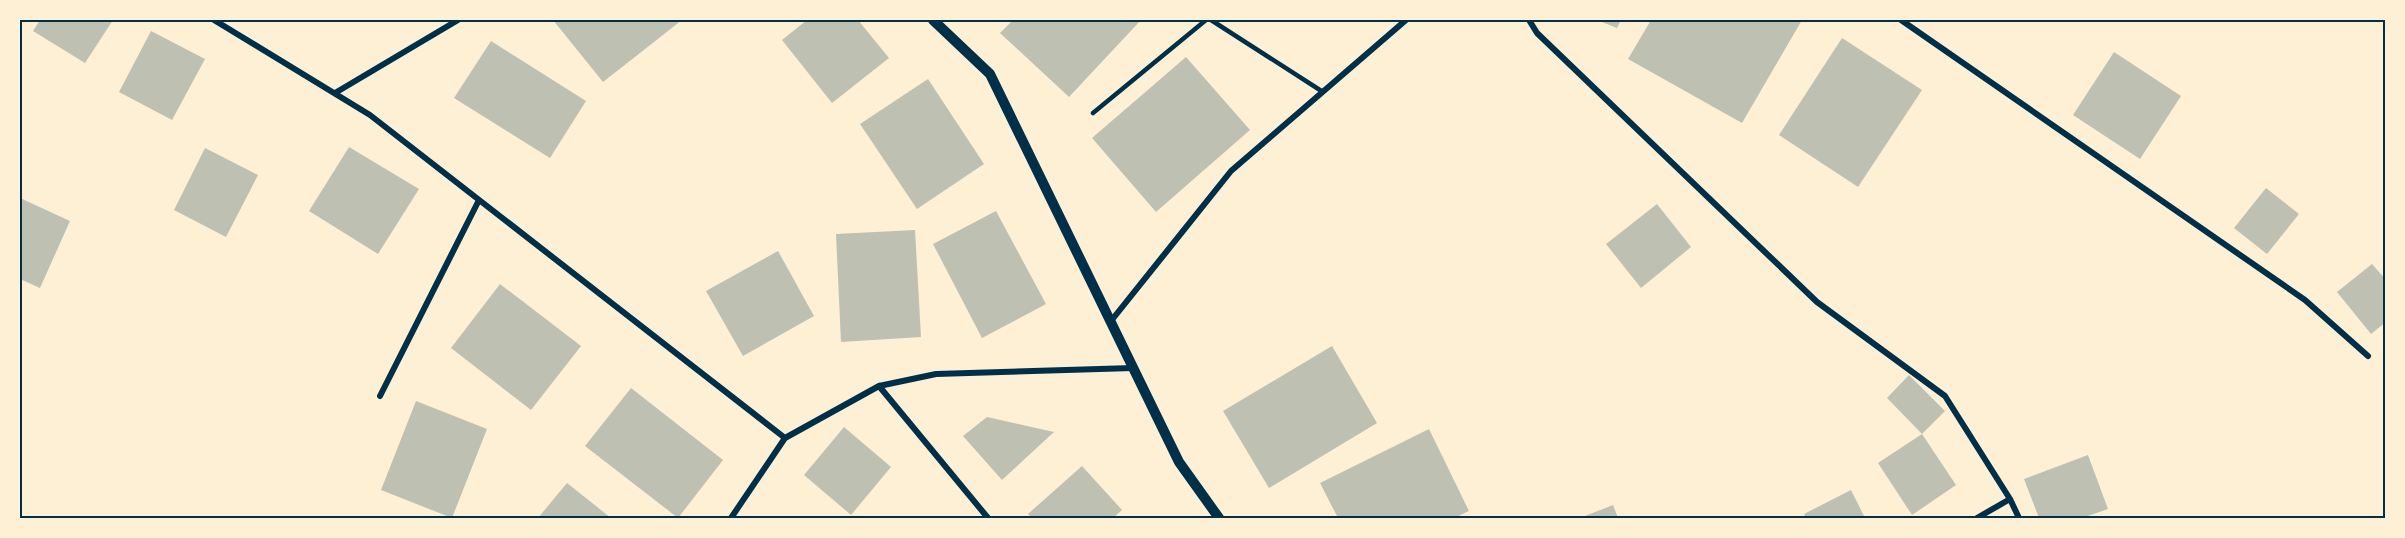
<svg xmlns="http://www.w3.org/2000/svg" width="2405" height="538" font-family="'Work Sans',sans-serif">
	<rect width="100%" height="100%" fill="#fdf0d5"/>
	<!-- building -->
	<path fill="#bec0b2" d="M40,20H113L85,63L33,31Z
		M553,20H682L603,82Z
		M807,20H858L889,58L832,103L782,40Z
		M1013,20H1141L1069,97L1000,33Z
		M1597,20H1621L1617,28Z
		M1651,20H1802L1742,123L1628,59Z
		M151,31L205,59L172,120L119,92Z
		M1842,38L1922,90L1858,187L1779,135Z
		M491,41L586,101L550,158L454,98Z
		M2114,52L2181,96L2140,159L2073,115Z
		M1186,57L1250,130L1156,212L1092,138Z
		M928,79L984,164L917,209L860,124Z
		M349,147L419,189L378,254L309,211Z
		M205,148L258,175L226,237L174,210Z
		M2266,188L2299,214L2267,254L2234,228Z
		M20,198L70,221L40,288L20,279Z
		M1657,204L1691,247L1641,288L1606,244Z
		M996,211L1046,304L982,338L933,244Z
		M915,230L921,337L841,342L836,234Z
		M778,251L814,316L743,356L706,291Z
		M2372,264L2386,280V322L2371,334L2337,292Z
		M500,284L581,346L531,410L451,348Z
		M1332,346L1377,423L1269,488L1223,411Z
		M1909,375L1945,411L1922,434L1887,398Z
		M631,388L723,460L678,518L585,446Z
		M416,401L487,429L452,518L381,490Z
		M987,417L1054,432L1002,480L963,436Z
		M844,427L891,467L851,515L804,475Z
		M1429,429L1469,511L1454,518H1338L1320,483Z
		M1922,434L1956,485L1912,515L1878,463Z
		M2088,455L2108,509L2082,518H2039L2024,479Z
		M1082,466L1122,510L1113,518H1032L1028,514Z
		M567,483L611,518H538Z
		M1851,490L1865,518H1806L1804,514Z
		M1613,505L1618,518H1580Z"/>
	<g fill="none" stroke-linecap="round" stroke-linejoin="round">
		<!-- service -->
		<path stroke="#003049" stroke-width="4.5" d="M1211,20L1323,92
			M1093,113L1206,20"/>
		<!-- minor -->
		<path stroke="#003049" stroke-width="6" d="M214,20L370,115L785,438
			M1529,20L1537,33L1817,302L1945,396L2010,499L2019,518
			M1901,20L2305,300L2368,356
			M335,93L458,20
			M1111,321L1231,171L1406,20
			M879,386L988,518
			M380,396L479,200
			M731,518L785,438L879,386L936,374L1133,368
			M1977,518L2010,499"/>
		<!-- tertiary -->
		<path stroke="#003049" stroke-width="10" d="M933,20L990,74L1179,462L1219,518"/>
	</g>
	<!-- border -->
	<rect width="2405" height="538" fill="none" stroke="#fdf0d5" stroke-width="42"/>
	<rect x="21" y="21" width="2363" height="496" fill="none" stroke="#003049" stroke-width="2"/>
</svg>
